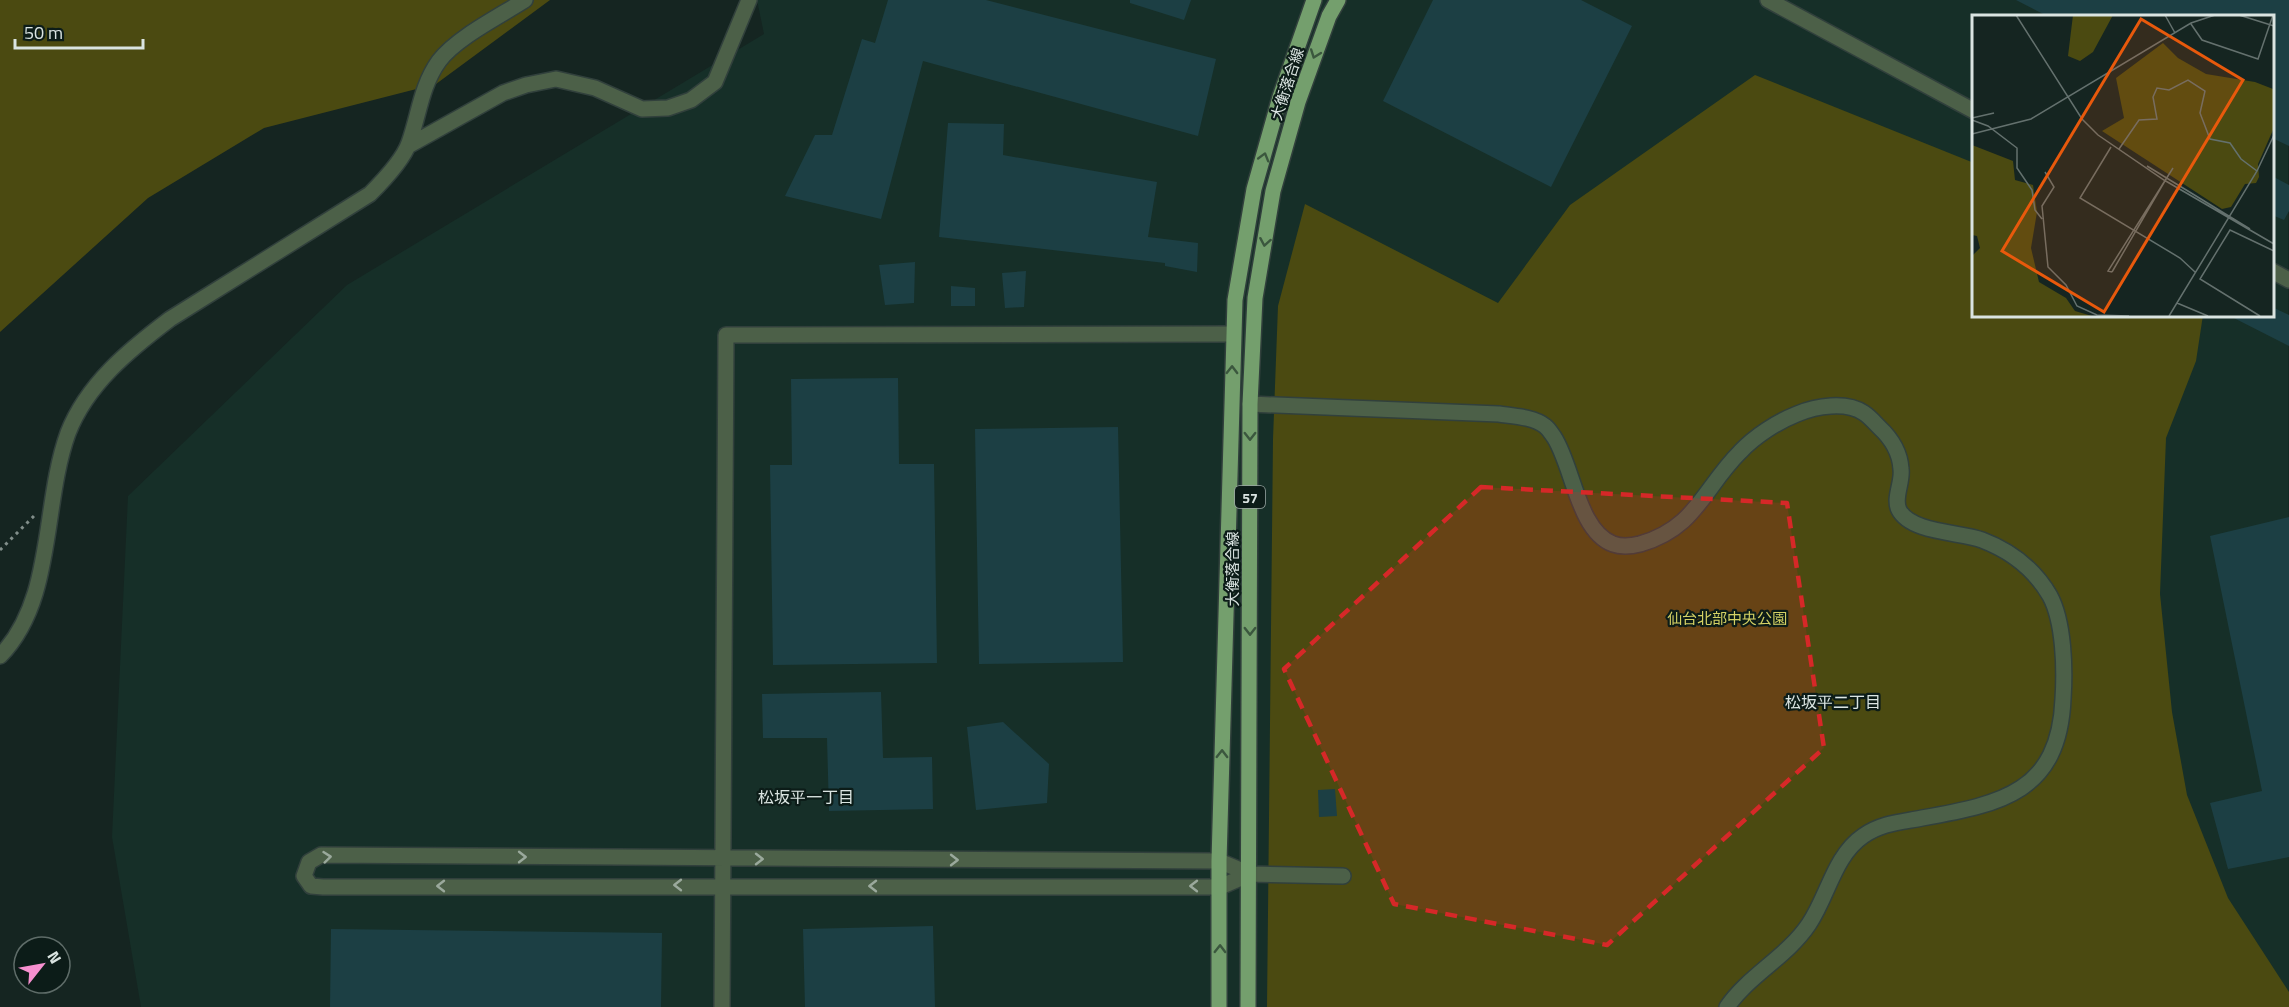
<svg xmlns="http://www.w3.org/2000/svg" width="2289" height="1007" font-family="'Titillium Web','Noto Sans JP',sans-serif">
	<rect width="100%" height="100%" fill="#152521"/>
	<!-- built -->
	<path fill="#162f28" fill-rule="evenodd" d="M757,0H2288L2289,1007H141L112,837L128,496L347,285L764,34ZM1974,16H2272V315H1974Z"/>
	<!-- green -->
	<path fill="#4b4a11" d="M0,0H550L436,84L264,128L148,198L0,332Z
		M1755,75L1974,163V315H2203L2196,361L2166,438L2160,594L2172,712L2187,795L2228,898L2289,992V1007H1267L1273,439L1278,306L1305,204L1498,303L1570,205Z"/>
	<!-- building -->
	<path fill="#1c3f44" d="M888,0H986L1216,59L1198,136L923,61L881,219L785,196L815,135H832L862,39L875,43Z
		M1130,0H1191L1184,20L1130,3Z
		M1433,0H1581L1632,26L1551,187L1383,101Z
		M2016,0H2289V146L2272,138V16H2047Z
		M948,123L1004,124L1003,155L1157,182L1148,237L1198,243L1197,272L1165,266V263L939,237Z
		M2272,176L2289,185V211L2284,220L2272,215Z
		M915,262L914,303L885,305L879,265Z
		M1026,271L1024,307L1005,308L1002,273Z
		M951,286L975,288V306H951Z
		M2272,307L2289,315V346L2228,315H2272Z
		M898,378L899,464H934L937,663L773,665L770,465H792L791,379Z
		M1118,427L1123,662L979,664L975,429Z
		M2289,517V857L2228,869L2210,803L2262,791L2210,536Z
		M881,692L883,758L932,757L933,809L829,811L827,738H763L762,694Z
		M1003,722L1049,764L1047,803L976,810L967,727Z
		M1335,789L1337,816L1319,817L1318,790Z
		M933,926L935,1007H805L803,929Z
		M331,929L662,933L661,1007H330Z"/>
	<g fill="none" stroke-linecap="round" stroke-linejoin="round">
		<!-- minor casing -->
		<g stroke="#31403c" stroke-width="18">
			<path id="minor" d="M1768,0L1974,111
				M408,146L503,93L526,85L556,79L595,88L642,109L668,108L691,100L715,82L749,0
				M2272,271L2289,280
				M1250,404L1499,414C1513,416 1534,417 1545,426C1549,429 1551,433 1554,437C1573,466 1578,531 1613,544C1621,547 1632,546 1640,544C1696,528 1703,489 1740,452C1755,436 1777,422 1797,414C1816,406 1846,401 1864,413C1870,417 1875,423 1879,427C1892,439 1900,452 1901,469C1903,482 1893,498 1899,510C1911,533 1961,532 1982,540C2011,551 2035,570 2050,596C2064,622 2065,669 2063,699C2059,792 2002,804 1922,818C1901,822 1881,823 1863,836C1834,856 1828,896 1809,924C1787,957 1749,975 1727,1007
				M0,656C55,600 42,505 68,433C87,384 129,350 170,319L370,194C383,181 403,160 409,143C419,115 421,86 439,61C456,38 500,16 525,0
				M1250,874L1220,887H323L311,886L304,876L309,862L321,855L1219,861L1250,874L1343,876
				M722,1007L726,335L1233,334"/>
		</g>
		<!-- major casing -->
		<g stroke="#31403c" stroke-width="18">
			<path id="major" d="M1219,1007V861L1235,300L1254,189L1280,97L1314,0
				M1248,1007L1250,404L1255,298L1273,191L1298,102L1329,16L1338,0"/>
		</g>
		<!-- path -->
		<path stroke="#818e8a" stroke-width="3" stroke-dasharray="3 4.5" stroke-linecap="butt" d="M0,550L35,515"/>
		<!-- minor -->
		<use href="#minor" stroke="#4c6048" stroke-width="15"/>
		<!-- major -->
		<use href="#major" stroke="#749f6d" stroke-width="15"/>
	</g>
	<!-- one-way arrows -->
	<defs><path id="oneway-chevron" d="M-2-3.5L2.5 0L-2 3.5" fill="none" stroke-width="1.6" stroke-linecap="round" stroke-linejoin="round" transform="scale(1.5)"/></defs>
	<g stroke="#3b573e">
		<use href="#oneway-chevron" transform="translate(1315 54) rotate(110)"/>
		<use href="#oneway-chevron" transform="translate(1264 157) rotate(-74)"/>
		<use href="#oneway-chevron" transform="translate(1265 242) rotate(100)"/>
		<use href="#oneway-chevron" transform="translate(1232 370) rotate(-89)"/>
		<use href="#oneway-chevron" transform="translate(1250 436) rotate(90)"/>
		<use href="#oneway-chevron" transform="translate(1250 631) rotate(90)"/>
		<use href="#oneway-chevron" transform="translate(1222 754) rotate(-89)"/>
		<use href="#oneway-chevron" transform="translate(1220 949) rotate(-89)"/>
	</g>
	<g stroke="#9aa99c">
		<use href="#oneway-chevron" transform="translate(327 857) rotate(-6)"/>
		<use href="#oneway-chevron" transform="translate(522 857)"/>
		<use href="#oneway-chevron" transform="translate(759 859)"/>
		<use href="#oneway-chevron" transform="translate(954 860)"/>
		<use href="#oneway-chevron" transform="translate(678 885) rotate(180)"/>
		<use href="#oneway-chevron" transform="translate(441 886) rotate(180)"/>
		<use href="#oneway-chevron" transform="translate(873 886) rotate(-180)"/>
		<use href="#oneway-chevron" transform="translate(1194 886) rotate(-180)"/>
	</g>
	<!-- marked area -->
	<path fill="#d62828" fill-opacity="0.2" stroke="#d62828" stroke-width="4.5" stroke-dasharray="12 8" stroke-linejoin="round" d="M1481,487L1787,503L1824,748L1607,945L1394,904L1284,669Z"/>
	<g text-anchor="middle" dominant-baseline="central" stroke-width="4.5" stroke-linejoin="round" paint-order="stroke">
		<!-- shield labels -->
		<rect fill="#0c1c18" stroke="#9ca8a5" stroke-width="1.5" x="1235" y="486" width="30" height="22" rx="4.5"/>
		<g font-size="14" font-weight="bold" fill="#dae4e1">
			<text x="1250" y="497">57</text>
		</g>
		<!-- street labels -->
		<g font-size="15" fill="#dae4e1" stroke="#0c1c18">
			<text transform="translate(1287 84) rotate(-72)">大衡落合線</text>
			<text transform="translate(1232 569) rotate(-90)">大衡落合線</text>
		</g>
		<!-- park labels -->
		<g font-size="15" fill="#d4d164" stroke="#0c1c18">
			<text x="1727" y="618">仙台北部中央公園</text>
		</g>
		<!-- neighbourhood labels -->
		<g font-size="16" fill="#dae4e1" stroke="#0c1c18">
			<text x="1833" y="702">松坂平二丁目</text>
			<text x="806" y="797">松坂平一丁目</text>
		</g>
	</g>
	<!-- overview -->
	<g transform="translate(1972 15)">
		<rect width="302" height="302" fill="#152521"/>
		<path d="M101,0H141L121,37L108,46L96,41ZM191,28L206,43L234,59L283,67L301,74V115L286,149L287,162L284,168L273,169L259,192L250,194L130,116L152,103L144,63ZM0,130L41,146L43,165L61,170L65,197L59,233L67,267L94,283L103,296L120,301H0V241L8,233L5,221L0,220Z" fill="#4b4a11"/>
		<path fill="none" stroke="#64716e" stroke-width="1.5" d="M44,0L110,104L126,120L192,165L302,229M193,0L203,18M267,0L302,11M219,9L230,25L286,44L301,0M0,103L22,98M0,105L16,111L45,133V153L60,175L63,195L70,204M0,119L59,104L219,8L243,0M139,132L108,183L208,243L223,257M147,134L167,105L185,104L181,82L185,73L197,75L216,65L233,76L228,98L238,124L258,128L269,144L285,156M175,151L278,214M73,157L82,172L70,191L76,252L94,270L105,291L125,300L157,301M140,257L136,256L201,153M140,257L194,164M205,288L236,301M197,301L285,156L302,120M288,301L228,264L258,215L302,236"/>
		<path fill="#e8590c" fill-opacity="0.15" stroke="#e8590c" stroke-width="3" d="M169,4L271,65L132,297L30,236Z"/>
		<rect width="302" height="302" fill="none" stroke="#dae4e1" stroke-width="3"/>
	</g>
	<!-- north arrow -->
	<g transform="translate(42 965) rotate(59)"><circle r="28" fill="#0c1c18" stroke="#5e6c68" stroke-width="1.5"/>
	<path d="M0-4.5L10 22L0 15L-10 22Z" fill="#f690cf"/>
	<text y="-9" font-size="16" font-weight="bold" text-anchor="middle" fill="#dae4e1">N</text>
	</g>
	<!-- scale -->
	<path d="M15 39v9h128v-9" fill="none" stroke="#dae4e1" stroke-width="3"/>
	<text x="24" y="39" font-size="18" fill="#dae4e1" stroke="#0c1c18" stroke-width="4.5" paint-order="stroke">50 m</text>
</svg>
